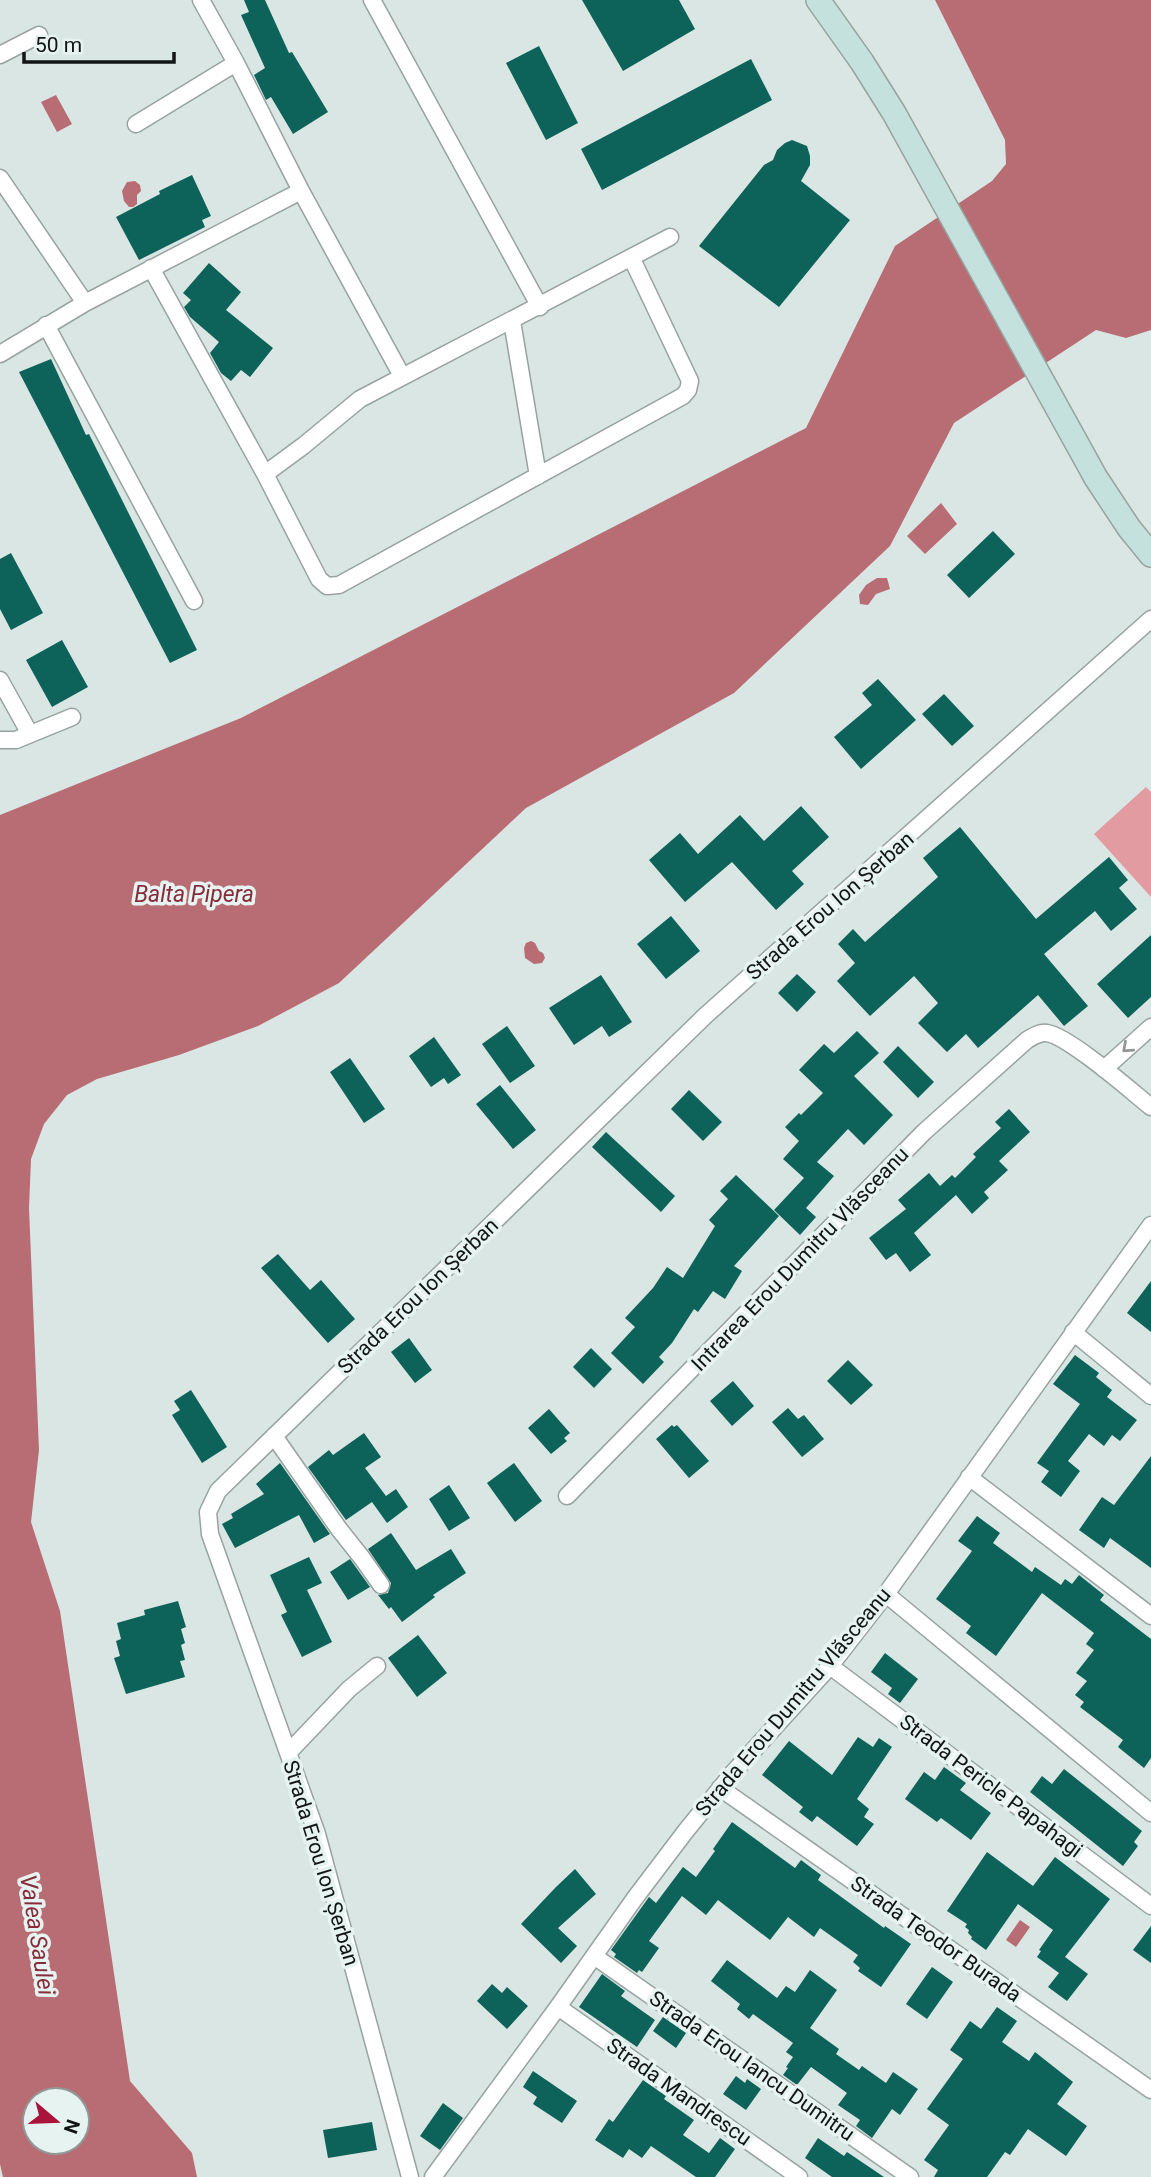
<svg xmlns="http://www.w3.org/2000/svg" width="1151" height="2177" font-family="Roboto,sans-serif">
	<rect width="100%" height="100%" fill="#d9e6e3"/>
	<!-- green -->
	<path fill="#e29ca1" d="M1146,787L1151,792V897L1094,834Z"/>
	<!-- water -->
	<path fill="#b76d73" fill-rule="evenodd" d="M935,0H1151V330L1126,338L1096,330L954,423L890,546L734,693L526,808L339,983L258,1026L179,1055L97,1079L67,1095L44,1124L31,1159L29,1208L39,1450L31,1522L60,1611L130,2081L192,2153L197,2177H3L0,2164V815L241,718L806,428L895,246L992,181L1006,164L1005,140ZM35,2100H77V2142H35Z
		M56,95L72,124L57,132L41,102Z
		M135,181L140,185L141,191L137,195V204L133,207H129L124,201L122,191L127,182Z
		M941,503L957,524L925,554L907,536Z
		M877,578H887L890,589L876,594L868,605L860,604L859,595L866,585Z
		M531,941L535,943L539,951L543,953L545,958L542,963L534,964L525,958L524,948L526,943Z
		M1020,1920L1030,1927L1016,1947L1006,1940Z"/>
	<!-- building -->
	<path fill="#0d6259" d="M244,0H265L289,53L292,52L328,112L293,134L271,97L266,100L254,75L265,68L241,15L249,12Z
		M582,0H679L695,29L623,71Z
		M539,46L578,123L546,140L506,63Z
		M751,59L772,100L602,190L581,149Z
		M792,140L807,146L810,156V165L801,181L850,220L779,307L699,246L764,165L773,160L777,150L785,143Z
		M192,175L211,216L202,220L205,227L139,260L116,217L160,194L159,191Z
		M209,263L241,292L226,310L273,348L250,377L241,370L231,381L221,373L210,353L219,342L190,317L184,307L191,300L183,293Z
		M51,359L86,435L89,434L197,650L170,663L19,372Z
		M993,531L1015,554L969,598L947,575Z
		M11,553L43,613L11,630L0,609V559Z
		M62,640L88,687L52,707L26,660Z
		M878,679L916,720L861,769L834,737L872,705L862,693Z
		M944,694L974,726L952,746L922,714Z
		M801,806L829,837L792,871L804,884L776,910L732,862L685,902L649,860L680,833L698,854L740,815L764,841Z
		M960,827L1036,919L1109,857L1128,880L1119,888L1137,909L1111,931L1095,911L1044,954L1088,1006L1064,1026L1038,995L978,1048L966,1034L947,1052L918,1023L938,1003L914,976L870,1016L837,981L855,963L838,944L853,929L865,942L938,877L923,858Z
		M671,916L700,951L666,979L637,944Z
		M1151,935V997L1128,1018L1097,984Z
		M797,974L816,992L797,1012L778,993Z
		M601,975L632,1022L609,1037L602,1026L574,1045L549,1008Z
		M507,1026L535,1066L510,1083L482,1044Z
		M857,1031L879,1053L854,1076L893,1115L864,1145L848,1129L817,1162L834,1176L806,1208L816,1217L800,1235L774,1210L804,1178L783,1159L799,1141L785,1127L799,1113L801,1115L823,1093L799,1070L824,1044L834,1053Z
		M434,1037L461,1075L448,1084L444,1078L431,1087L409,1056Z
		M898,1046L934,1082L918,1098L883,1062Z
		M350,1058L385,1109L364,1123L330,1072Z
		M500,1085L536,1130L513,1149L476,1104Z
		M689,1090L722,1122L703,1141L671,1109Z
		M1009,1109L1030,1132L999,1161L1008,1170L984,1192L989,1198L972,1214L956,1195L914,1233L931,1255L910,1272L896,1253L886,1260L869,1238L906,1209L898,1200L929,1173L940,1186L952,1175L955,1178L976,1157L973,1154L1001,1128L995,1122Z
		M606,1132L675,1196L661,1212L592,1147Z
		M736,1175L779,1216L734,1266L742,1271L725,1299L713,1291L698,1312L694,1309L672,1343L659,1357L664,1362L643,1384L611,1353L635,1327L625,1318L653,1288L667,1267L683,1278L715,1226L709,1220L728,1199L720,1191Z
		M278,1254L310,1290L321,1280L355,1319L328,1343L261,1268Z
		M1151,1281V1332L1127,1313Z
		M409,1338L432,1370L415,1383L391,1352Z
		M591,1348L612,1369L594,1388L573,1367Z
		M1075,1355L1099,1373L1096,1377L1112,1390L1107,1397L1137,1420L1120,1441L1112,1435L1104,1446L1089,1434L1068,1461L1080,1471L1061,1497L1041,1482L1049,1471L1037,1463L1080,1404L1053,1384Z
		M848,1360L873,1385L851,1405L827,1381Z
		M733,1381L754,1406L732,1426L710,1401Z
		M191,1390L227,1447L202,1463L172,1415L180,1410L174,1401Z
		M788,1408L798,1419L804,1415L824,1439L802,1457L772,1422Z
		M549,1409L570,1433L564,1438L567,1441L551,1454L528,1428Z
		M672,1425L674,1427L677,1425L709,1461L689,1478L656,1439Z
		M364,1433L381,1457L365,1468L386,1496L396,1489L408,1507L387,1523L372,1502L346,1520L308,1467L329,1450L333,1455Z
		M1151,1456V1568L1110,1538L1104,1548L1079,1530L1102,1497L1114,1505Z
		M280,1463L330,1534L314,1543L299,1515L235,1548L222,1524L233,1518L231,1514L264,1494L256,1484Z
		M514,1463L542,1501L515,1522L487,1483Z
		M449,1485L470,1518L449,1531L429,1499Z
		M977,1516L1000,1533L993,1543L1032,1572L1035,1567L1061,1585L1065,1579L1072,1584L1079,1575L1104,1595L1100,1600L1151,1639V1758L1144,1768L1118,1747L1123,1740L1080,1707L1084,1702L1075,1695L1087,1681L1076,1673L1094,1650L1086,1644L1094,1633L1042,1593L996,1656L966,1633L971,1626L936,1599L972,1551L958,1541Z
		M391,1533L416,1570L451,1549L466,1573L433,1595L435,1597L402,1622L391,1607L389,1609L378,1595L388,1593L391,1583L368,1549Z
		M309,1557L322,1583L307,1590L332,1642L302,1657L281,1615L287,1612L270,1575Z
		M350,1559L370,1587L348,1600L330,1572Z
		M178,1601L186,1627L181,1629L185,1643L181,1645L185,1660L180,1661L185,1677L126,1694L114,1658L120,1656L116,1641L121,1639L117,1623L145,1615L144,1610Z
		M418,1635L447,1673L417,1697L388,1658Z
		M885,1653L918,1679L900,1703L888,1694L892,1688L871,1672Z
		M858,1737L873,1747L879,1738L892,1747L857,1799L869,1809L864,1817L874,1824L857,1846L817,1816L812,1822L799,1812L803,1807L762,1775L789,1741L832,1775Z
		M944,1767L966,1783L960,1790L991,1813L971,1840L941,1818L937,1822L905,1799L924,1772L935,1780Z
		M1064,1769L1142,1831L1134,1842L1138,1846L1123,1866L1030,1792L1042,1776L1052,1784Z
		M732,1822L795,1868L801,1860L821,1875L818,1880L884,1928L885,1926L911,1944L881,1987L858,1971L860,1968L853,1962L858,1955L820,1928L814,1937L788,1917L770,1940L718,1900L706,1915L682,1896L649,1941L659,1948L642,1972L639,1970L637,1973L614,1957L616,1954L611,1950L649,1897L656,1903L683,1867L696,1877L715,1851L713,1849Z
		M987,1852L1033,1886L1055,1857L1110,1899L1065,1957L1088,1974L1067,2001L1048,1987L1059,1973L1037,1957L1041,1951L1039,1950L1053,1930L1018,1904L986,1950L971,1939L972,1937L968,1933L969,1930L965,1927L967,1924L947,1911Z
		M575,1869L596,1894L558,1928L577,1946L561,1963L521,1924L556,1887Z
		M1151,1926V1963L1133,1950Z
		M727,1960L777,1998L786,1986L795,1992L810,1970L837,1990L810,2028L839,2049L836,2054L859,2070L862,2066L886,2083L893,2072L918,2089L900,2115L892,2109L872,2138L856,2126L860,2120L838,2105L847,2093L811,2067L797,2085L783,2075L788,2068L786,2067L793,2057L786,2052L793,2043L753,2014L749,2019L737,2009L740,2004L711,1981Z
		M932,1967L953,1982L927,2019L906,2004Z
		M602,1974L625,1991L621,1996L655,2020L637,2047L579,2007Z
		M492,1984L502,1993L507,1987L528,2006L507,2029L477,2001Z
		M997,2007L1017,2021L1002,2042L1029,2061L1035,2052L1073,2082L1057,2104L1087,2126L1066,2156L1028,2129L1010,2155L1005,2152L987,2177H934L938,2170L924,2160L949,2125L927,2109L963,2059L950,2050L970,2021L981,2029Z
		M663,2017L686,2033L676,2048L653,2031Z
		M533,2071L577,2101L562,2123L533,2104L537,2097L523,2087Z
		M736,2076L745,2083L747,2079L761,2089L746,2110L723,2094Z
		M643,2080L666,2096L664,2099L694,2120L683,2135L709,2153L720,2138L735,2149L715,2177H696L651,2146L642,2158L629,2149L623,2158L595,2140L609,2119L613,2122Z
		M443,2103L463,2118L440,2150L420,2136Z
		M372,2122L377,2150L328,2158L323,2130Z
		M818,2138L844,2156L847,2152L884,2177H832L805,2158Z"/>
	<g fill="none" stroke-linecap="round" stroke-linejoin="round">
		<!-- street casing -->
		<g stroke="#97a3a1" stroke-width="19">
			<path id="street" d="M201,0L236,63L301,191L402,376
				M372,0L540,307
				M0,55L39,35
				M136,124L236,63
				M0,178L85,303
				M151,268L265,474L319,579L327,586L339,585L683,396L688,390L690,381L632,259
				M512,321L538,476
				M46,325L194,601
				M0,354L85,303L301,191
				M265,474L303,446L360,399L670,237
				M0,680L30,734
				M0,740H16L72,717
				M1104,1069L1151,1027
				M1073,1332L1151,1396
				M274,1436L339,1529L362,1558L381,1585
				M969,1477L1151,1616
				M567,1496L924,1132L1027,1040C1034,1036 1039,1032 1047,1033C1070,1037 1131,1091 1151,1107
				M886,1594L1151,1813
				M830,1666L1151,1906
				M288,1753L349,1689L377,1666
				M720,1788L1151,2090
				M594,1956L910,2177
				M558,2007L799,2177
				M410,2177L317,1834L210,1534L208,1512L218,1491L706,1015L1151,619
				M433,2177L558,2007L635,1898L685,1832L732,1774L830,1666L886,1594L1151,1225"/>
		</g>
		<!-- secondary casing -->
		<g stroke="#97a3a1" stroke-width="26">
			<path id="secondary" d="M818,0L862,62L894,113L1096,478L1129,528L1151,555"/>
		</g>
		<!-- street -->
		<use href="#street" stroke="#fff" stroke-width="16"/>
		<!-- secondary -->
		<use href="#secondary" stroke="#c4e1dd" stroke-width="23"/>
	</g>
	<!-- one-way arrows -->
	<defs><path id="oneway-chevron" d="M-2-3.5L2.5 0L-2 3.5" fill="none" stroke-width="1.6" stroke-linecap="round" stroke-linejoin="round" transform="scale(1.75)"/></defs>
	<use stroke="#949696" href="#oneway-chevron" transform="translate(1127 1048) rotate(138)"/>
	<g text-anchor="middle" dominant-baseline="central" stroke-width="7" stroke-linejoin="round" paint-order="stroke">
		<!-- street labels -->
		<g font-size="21" fill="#111515" stroke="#e6f3f0">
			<text transform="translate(830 906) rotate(-41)">Strada Erou Ion Șerban</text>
			<text transform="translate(800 1259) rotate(-46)">Intrarea Erou Dumitru Vlăsceanu</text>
			<text transform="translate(418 1296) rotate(-44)">Strada Erou Ion Șerban</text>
			<text transform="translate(793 1702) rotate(-50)">Strada Erou Dumitru Vlăsceanu</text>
			<text transform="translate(991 1786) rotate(37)">Strada Pericle Papahagi</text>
			<text transform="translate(321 1863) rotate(73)">Strada Erou Ion Șerban</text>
			<text transform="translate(936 1939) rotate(35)">Strada Teodor Burada</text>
			<text transform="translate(752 2066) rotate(35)">Strada Erou Iancu Dumitru</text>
			<text transform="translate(679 2092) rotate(35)">Strada Mandrescu</text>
		</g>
		<!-- water labels -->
		<g font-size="23" font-style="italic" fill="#882c3b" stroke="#e6f3f0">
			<text x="194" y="894">Balta Pipera</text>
			<text transform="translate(37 1935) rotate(81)">Valea Saulei</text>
		</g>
	</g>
	<!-- north arrow -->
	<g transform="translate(56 2121) rotate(109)"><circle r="33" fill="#e6f3f0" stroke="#919a98" stroke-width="2"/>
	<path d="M0-5L12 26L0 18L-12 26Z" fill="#aa143c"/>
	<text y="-10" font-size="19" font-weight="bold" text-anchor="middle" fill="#111515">N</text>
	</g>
	<!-- scale -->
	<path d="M24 52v10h150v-10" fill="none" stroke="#111515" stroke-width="3.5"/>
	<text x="35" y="52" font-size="21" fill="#111515" stroke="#e6f3f0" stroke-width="5" paint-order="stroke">50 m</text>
</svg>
